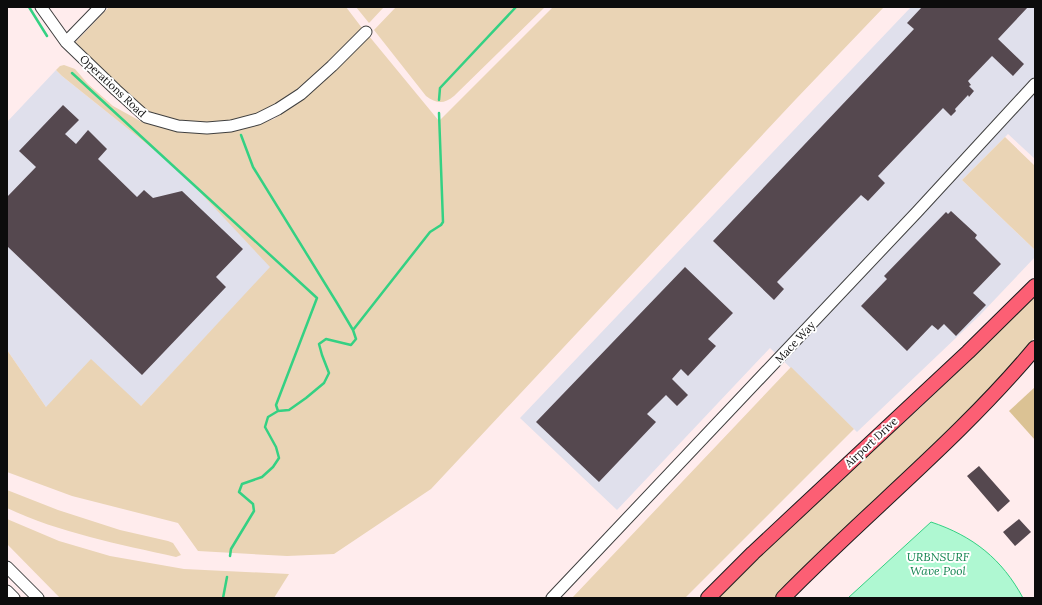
<svg xmlns="http://www.w3.org/2000/svg" width="1042" height="605" font-family="Lora,serif">
	<rect width="100%" height="100%" fill="#ffeced"/>
	<!-- industrial -->
	<path fill="#e0e0ec" d="M911,7H1035V159L1008,134L962,180L1035,250V257L980,315L857,432L770,348L617,510L520,418Z
		M56,70L62,76L178,169L271,267L141,406L46,407L7,350V122Z"/>
	<!-- green -->
	<path fill="#ead4b5" d="M109,7H346L362,28L316,75L291,95L270,109L242,119L214,124L183,123L153,115L132,105L70,48Z
		M356,7H384L369,23Z
		M396,7H545L454,96C444,104 437,104 426,96L374,30Z
		M553,7H884L796,99L431,489L334,554L287,556L198,551L178,523L72,496L7,472V350L46,407L91,359L141,406L270,267L178,169L62,76L56,70L60,66L64,65L75,69L88,84L113,106L142,122L182,133H217L243,129L274,119L296,104L322,83L369,36L439,121Z
		M1005,137L1035,166V250L962,180Z
		M1035,295V337C1008,370 979,402 948,431C891,487 830,539 775,598H715L818,500L919,409L985,346Z
		M791,367L854,429L685,598H572Z
		M7,490L58,510L120,530L168,541L173,543L181,555L176,557C119,544 60,533 7,508Z
		M7,519L59,541L110,556L184,569L289,574L274,598H60L7,544Z"/>
	<!-- forest -->
	<path fill="#dbc294" d="M1035,387V440L1009,411Z"/>
	<!-- water -->
	<path fill="#aff8d2" stroke="#34d183" d="M931,522C973,536 1002,559 1023,598H848Z"/>
	<g fill="none" stroke-linecap="round" stroke-linejoin="round">
		<!-- stream -->
		<path stroke="#34d183" stroke-width="2.5" d="M29,7L47,36
			M72,73L317,298L276,405L278,411
			M439,100L440,88L516,7
			M241,135L253,167L337,303L353,330
			M230,556L231,549L254,511L253,504L239,492L242,484L262,477L273,467L279,458L276,447L265,427L268,417L278,411L289,410L306,398L324,383L329,373L322,355L319,344L326,339L351,345L356,339L353,330L430,232L441,225L443,222L439,113
			M223,598L227,577"/>
	</g>
	<!-- building -->
	<path fill="#55484f" d="M922,7H1028L998,39L1024,64L1013,76L992,56L968,81L971,85L969,86L974,91L969,97L968,95L955,109L956,111L951,116L943,108L878,176L885,183L868,201L861,195L777,282L784,289L774,300L713,241L914,29L907,23Z
		M63,105L79,120L65,134L76,144L88,130L107,149L98,159L137,197L144,190L153,198L182,191L243,249L216,277L226,287L142,375L7,246V197L36,167L19,151Z
		M951,211L977,235L975,238L1001,264L973,293L986,305L956,336L944,324L938,330L932,325L907,351L861,306L887,279L884,276L946,212L948,214Z
		M685,267L733,313L708,339L716,346L688,376L681,369L672,379L688,395L677,406L666,395L647,414L656,422L599,482L536,422Z
		M979,466L1010,501L998,512L967,476Z
		M1019,519L1031,532L1015,546L1003,532Z"/>
	<g fill="none" stroke-linecap="round" stroke-linejoin="round">
		<!-- minor casing -->
		<g stroke="#3f3f3f" stroke-width="13">
			<path id="minor" d="M41,7L66,42L116,90L146,117L178,126L207,128L231,126L258,119L278,109L301,94L332,66L366,32
				M66,42L100,7
				M7,567L38,598
				M7,591L14,598
				M552,598L917,212L1035,84"/>
		</g>
		<!-- major casing -->
		<g stroke="#1d1d1d" stroke-width="16">
			<path id="major" d="M708,598L753,553L968,352L1035,286
				M783,598C866,513 959,439 1035,348"/>
		</g>
		<!-- minor -->
		<use href="#minor" stroke="#fff" stroke-width="11"/>
		<!-- major -->
		<use href="#major" stroke="#fc5f74" stroke-width="14"/>
	</g>
	<g text-anchor="middle" dominant-baseline="central" stroke-width="4" stroke-linejoin="round" paint-order="stroke">
		<!-- street labels -->
		<g font-size="11" fill="#0c0c0c" stroke="#fff">
			<text transform="translate(113 86) rotate(43)">Operations Road</text>
			<text transform="translate(795 342) rotate(-47)">Mace Way</text>
			<text transform="translate(871 442) rotate(-43)">Airport Drive</text>
		</g>
		<!-- water labels -->
		<g font-size="12" font-style="italic" fill="#138450" stroke="#fff">
			<text x="938" y="556">URBNSURF<tspan x="938" dy="14">Wave Pool</tspan></text>
		</g>
	</g>
	<!-- border -->
	<rect width="1042" height="605" fill="none" stroke="#0c0c0c" stroke-width="16"/>
</svg>
